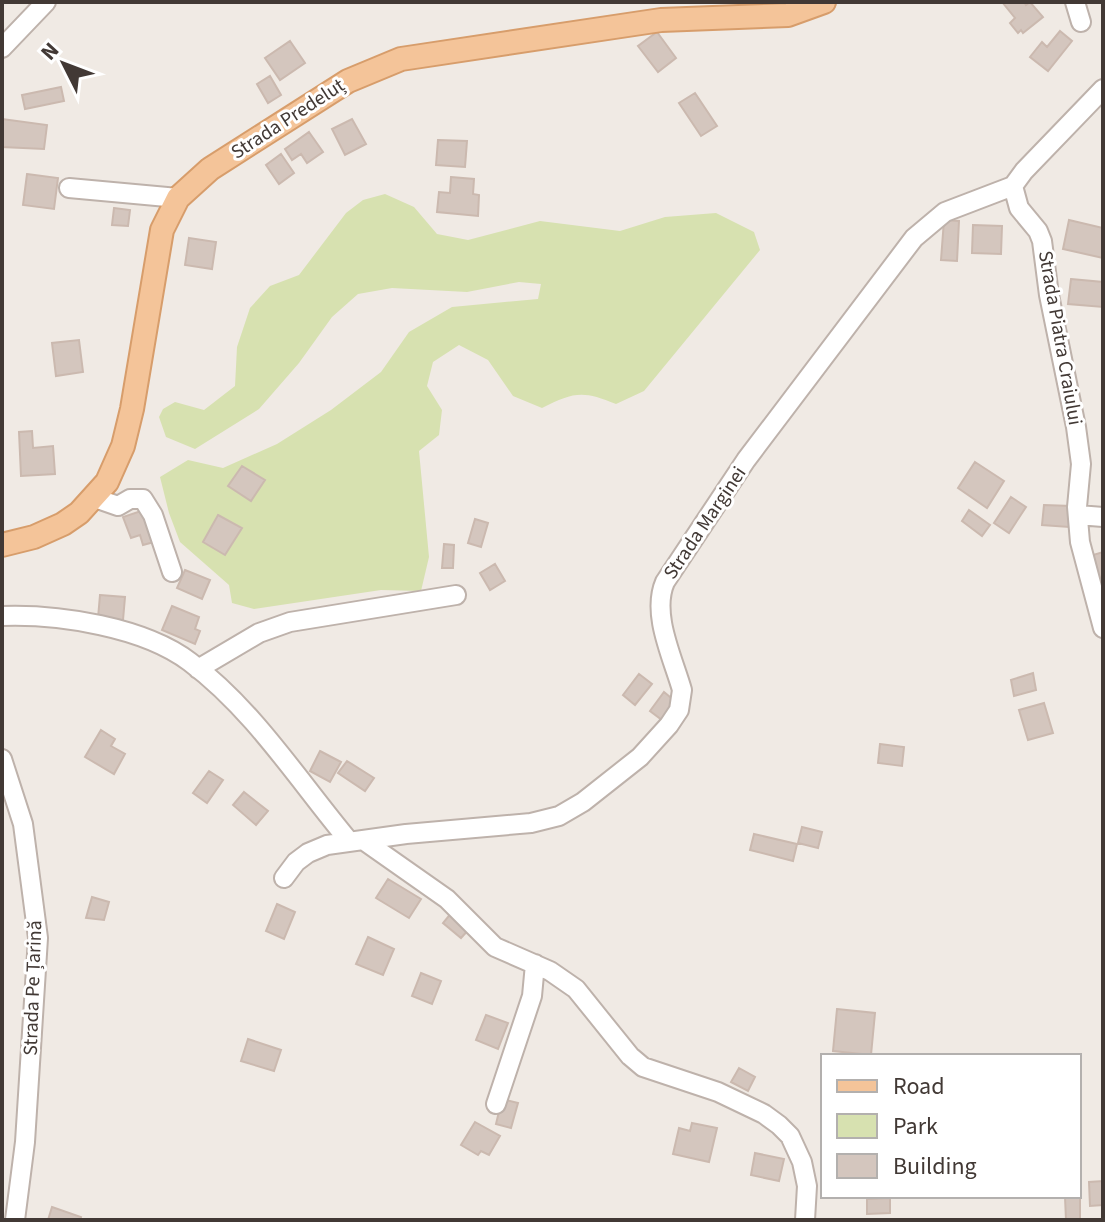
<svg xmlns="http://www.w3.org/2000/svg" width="1105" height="1222" font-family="'Source Sans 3',sans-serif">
	<rect width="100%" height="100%" fill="#f0eae4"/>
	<!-- green -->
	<path fill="#d7e1b0" d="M385,194L414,207L437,234L468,240L540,221L620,231L665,217L716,213L754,232L760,250L644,391L616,404C583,390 573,392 542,408L513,396L488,360L459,345L433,362L427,386L442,410L439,435L419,451L429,557L421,591L381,590L254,609L232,603L229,585L180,542L169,513L160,477L188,460L223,468L277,444L331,410L381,372L409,332L452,307L538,299L541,284L519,282L467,292L392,288L358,294L332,317L299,363L259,409L195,449L166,437L159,417L163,409L175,402L204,410L235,386L237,347L250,308L270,286L299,275L346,213L363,200Z"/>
	<!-- building -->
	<path fill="#d4c6be" stroke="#cbb9af" stroke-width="2" d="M1005,2H1024L1026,5L1030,2L1043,17L1023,33L1021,30L1018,33L1010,23L1015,18L1003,3Z
		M1060,31L1072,41L1048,71L1030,57L1042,42L1047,47Z
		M657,32L676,58L658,72L638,46Z
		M290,41L305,63L280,80L265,58Z
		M270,76L281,95L268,103L257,84Z
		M61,87L64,101L25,109L22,95Z
		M695,93L717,126L701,136L679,103Z
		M2,119L47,125L44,149L2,147Z
		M352,119L366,144L345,155L332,129Z
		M309,132L323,152L307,163L301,154L292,160L285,149Z
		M438,140L467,141L465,167L436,165Z
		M281,154L294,173L279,184L266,165Z
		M27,174L58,178L54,209L23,205Z
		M451,177L474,179L473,194L479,195L478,216L437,212L439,192L450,193Z
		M114,208L130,210L128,226L112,225Z
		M944,220L959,221L957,261L941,260Z
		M1069,220L1103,228V258L1063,249Z
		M973,225L1002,226L1001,254L972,253Z
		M189,238L216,242L212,269L185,265Z
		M1071,279L1103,282V307L1068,304Z
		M79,340L83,372L56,376L52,343Z
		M32,431L33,448L53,446L55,474L21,476L19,432Z
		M975,462L1004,481L987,508L958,488Z
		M242,466L265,480L251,501L228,486Z
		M1011,497L1026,507L1009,533L994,523Z
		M1044,505L1071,506L1069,527L1042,525Z
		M969,510L990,525L982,536L962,521Z
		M141,511L154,542L143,545L140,535L131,538L123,517Z
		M218,515L242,528L225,555L203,542Z
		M475,519L488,523L481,547L468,543Z
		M444,544L454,545L453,568H442Z
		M1103,552V577L1096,579L1090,556Z
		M495,564L505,581L490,590L480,573Z
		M185,570L210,580L202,599L177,588Z
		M100,595L125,597L123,620L98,618Z
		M172,606L199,617L195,629L200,631L195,644L162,630Z
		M1033,673L1036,690L1014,696L1011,680Z
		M639,674L652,684L635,705L623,695Z
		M664,692L676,702L662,720L650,711Z
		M1044,703L1053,733L1028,740L1019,710Z
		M101,730L115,739L111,746L125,754L114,774L85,757Z
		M880,744L904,747L902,766L878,763Z
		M320,751L341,762L330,782L310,771Z
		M347,761L374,778L365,791L338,773Z
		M209,771L223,780L207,803L193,793Z
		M244,792L268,811L256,825L233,805Z
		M802,827L822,832L818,848L798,843Z
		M754,834L797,844L793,861L750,850Z
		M388,879L421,899L409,918L376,898Z
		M92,897L109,902L104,920L86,918Z
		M277,904L295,912L284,939L266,931Z
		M452,912L470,928L461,938L443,923Z
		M368,937L394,949L383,975L356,964Z
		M421,973L441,981L432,1004L412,996Z
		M837,1009L875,1013L871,1055L833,1051Z
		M486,1015L508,1023L498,1049L476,1040Z
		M248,1039L281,1050L274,1071L241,1061Z
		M739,1068L755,1077L748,1091L731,1082Z
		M502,1099L518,1103L511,1128L496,1124Z
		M475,1122L500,1136L489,1155L481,1151L478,1155L461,1145Z
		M692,1123L717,1128L709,1162L673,1154L679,1128L690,1131Z
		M755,1153L784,1159L779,1181L751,1175Z
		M1103,1181V1205L1090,1206L1089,1182Z
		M1065,1197H1080V1220H1066Z
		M890,1198V1213L867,1214V1199Z
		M52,1207L81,1217L80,1220H48Z"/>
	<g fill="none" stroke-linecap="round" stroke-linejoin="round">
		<!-- minor casing -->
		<g stroke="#beb2ab" stroke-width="22">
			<path id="minor" d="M1075,2L1081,22
				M2,48L46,2
				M1103,89L1024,171L1013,186L1019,208L1038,231L1042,241L1049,295L1076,427L1081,464L1077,507L1080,542L1103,628
				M69,188L178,198
				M95,498L118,506L130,499H143L153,515L172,572
				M1078,515L1103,517
				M2,616C59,614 144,627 190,662C254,710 298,780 349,841
				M198,669L259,633L290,622L456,595
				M2,759L23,824L38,938L25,1142L15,1220
				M363,840L447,899L495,947L550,971L576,989L630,1056L643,1067L718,1092L764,1114L779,1125L790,1136L802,1162L807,1186L805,1220
				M284,878L296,862L308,853L327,845L406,834L531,823L559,816L583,802L640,757L669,725L679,710L682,690C673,658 651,614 665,582L746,460L914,238L945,212L1013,186
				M496,1104L532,996L535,964"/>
		</g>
		<!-- major casing -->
		<g stroke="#d79d6b" stroke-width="26">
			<path id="major" d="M2,545L34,537L63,524L79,513L107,482L123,446L132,409L162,230L178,198L210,169L348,81L401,59L661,20L788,15L824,2"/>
		</g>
		<!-- minor -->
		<use href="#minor" stroke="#fff" stroke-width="18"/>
		<!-- major -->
		<use href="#major" stroke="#f4c499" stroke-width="22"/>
	</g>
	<g text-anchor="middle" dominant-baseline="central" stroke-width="6" stroke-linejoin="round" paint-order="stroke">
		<!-- street labels -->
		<g font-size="20" fill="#423935" stroke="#fff">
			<text transform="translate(288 119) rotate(-33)">Strada Predeluț</text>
			<text transform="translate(1060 338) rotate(80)">Strada Piatra Craiului</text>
			<text transform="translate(705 523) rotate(-56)">Strada Marginei</text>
			<text transform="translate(33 988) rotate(-88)">Strada Pe Țarină</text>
		</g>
	</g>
	<!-- border -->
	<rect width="1105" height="1222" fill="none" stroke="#423935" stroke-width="8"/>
	<!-- legend -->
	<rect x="821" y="1054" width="260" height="144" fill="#ffffff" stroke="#b3b0ae" stroke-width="2"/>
	<rect x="837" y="1080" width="40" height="12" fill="#f4c499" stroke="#b3b0ae" stroke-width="2"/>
	<text x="893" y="1094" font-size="24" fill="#423935">Road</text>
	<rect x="837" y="1114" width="40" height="24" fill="#d7e1b0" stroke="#b3b0ae" stroke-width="2"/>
	<text x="893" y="1134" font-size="24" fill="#423935">Park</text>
	<rect x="837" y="1154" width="40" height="24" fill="#d4c6be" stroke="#b3b0ae" stroke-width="2"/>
	<text x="893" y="1174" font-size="24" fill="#423935">Building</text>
	<!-- north arrow -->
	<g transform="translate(64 64) rotate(312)" stroke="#ffffff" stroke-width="6" paint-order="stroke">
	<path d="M0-6L14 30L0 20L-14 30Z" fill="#423935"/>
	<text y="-12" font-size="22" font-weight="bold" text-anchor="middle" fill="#423935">N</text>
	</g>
</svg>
